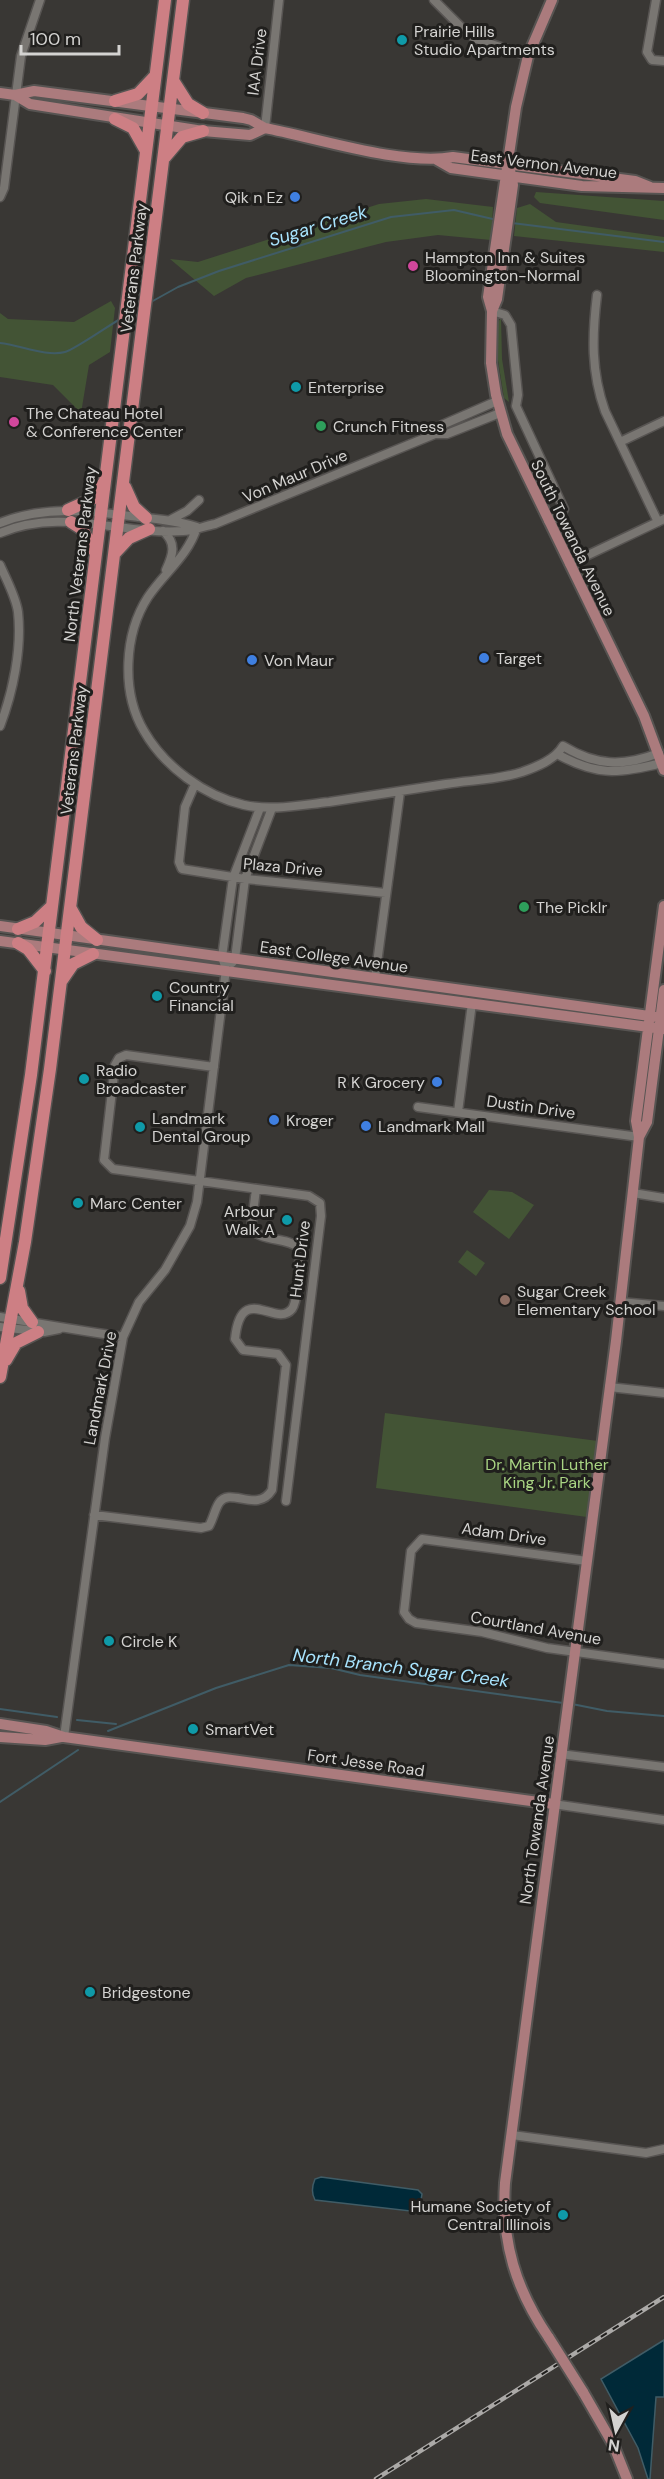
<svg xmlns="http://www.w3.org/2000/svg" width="664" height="2479" font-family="'DM Sans',sans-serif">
	<rect width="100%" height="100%" fill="#393734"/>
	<!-- green -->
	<path fill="#435435" d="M536,192L664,201V220L540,203L534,197Z
		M426,199L493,207L491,240L438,235L386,242L246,278L214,296L170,259L198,262L379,204Z
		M530,204L556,222L664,237V252L514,236L517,208Z
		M111,301L115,308L110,352L89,365L81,413L53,385L0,377V313L8,319L74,322Z
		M501,318L502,359L509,402L504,398L498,360V322Z
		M584,570L602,608L599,609L581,571Z
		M489,1190L512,1192L534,1205L509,1239L473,1212Z
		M467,1250L485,1263L476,1276L458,1262Z
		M385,1413L598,1441L587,1517L376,1488Z"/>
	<!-- water -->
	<path fill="#002938" stroke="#405c66" stroke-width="1.5" d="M321,2177L418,2190L422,2194L419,2212L315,2200C311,2193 312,2186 315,2179Z
		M664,2340V2397H656L650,2479H648L638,2448L601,2379Z"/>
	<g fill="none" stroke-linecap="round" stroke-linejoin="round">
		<!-- stream -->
		<path stroke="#405c66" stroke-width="2" d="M512,223L664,242
			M151,302L178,287L219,271L391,217L454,210L497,220
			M129,314L140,308
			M0,343C20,345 46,357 65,352C76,349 109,325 122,318
			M572,1704L607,1711L664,1716
			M0,1709L57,1717
			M77,1720L116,1724
			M108,1731L216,1688L289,1665L331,1668L360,1675L563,1703
			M0,1802L78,1750"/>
		<!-- minor casing -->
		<g stroke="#575452" stroke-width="11">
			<path id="minor" d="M434,0L462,28L476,39L528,56
				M656,0L647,52L652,60L664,61
				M265,128L279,0
				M0,197L4,188L21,56L40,0
				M597,295C592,336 591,372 605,411L658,522
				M492,311L505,315L511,325L518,395L516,406L564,509L561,515L548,521
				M435,434L442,425L497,401
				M620,442L664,421
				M170,520L187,511L199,500
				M0,523C45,505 91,511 138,517C158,519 178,521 197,527
				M197,527C188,556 165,572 148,597C124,634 121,692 144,731C164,766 204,796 244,805C272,811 300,805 329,802C368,796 407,790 446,784C471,780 497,780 522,772C536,767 555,760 563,746C596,766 623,767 659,753
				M163,531C177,543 173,555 166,570
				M0,533C63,507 119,535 183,531C193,531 204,526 215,524L435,434H447L500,413
				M569,564L664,519
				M0,565C6,579 16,597 18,612C22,649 13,692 0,726
				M557,754C597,776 618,774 662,763
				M195,784L185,807L179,862L182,869L245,879L386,893
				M232,963L235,959L245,879L272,808
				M375,978L400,792
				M214,1067L126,1055L119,1058L115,1065L104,1160L113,1169L309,1196L320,1203L321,1216L286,1501
				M418,1107L639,1137
				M458,1112L472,1003
				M633,1193L664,1198
				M620,1302L664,1306
				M0,1317C41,1324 82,1331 123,1337
				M0,1327L44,1332L59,1329
				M609,1387L664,1393
				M94,1515L201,1528L209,1526C213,1519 215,1509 219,1503C230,1486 257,1514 272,1490L286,1365L278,1354L243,1350L235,1339C241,1280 276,1329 292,1309C299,1299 299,1261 300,1248C284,1236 265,1243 251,1229L256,1189
				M587,1561L422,1539L411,1551L404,1612L409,1619L416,1623L482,1632L547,1648L664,1664
				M64,1737L105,1438L123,1337L139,1302L165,1270L190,1226L197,1202L226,969L222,957L233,878L260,808
				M560,1754L664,1767
				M553,1804L664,1820
				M512,2135L646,2153L664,2149"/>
		</g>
		<!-- major casing -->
		<g stroke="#575452" stroke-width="14">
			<path id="major" d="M0,93L15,95L34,91L243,118L251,120L265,128C317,138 402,166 453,157L635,181L650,187
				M15,95L30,104L203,131L250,135L265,128
				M437,160L451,168L582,186L664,188
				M509,165L513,185L497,299L492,311L491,363L496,395L507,434L644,716L664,770
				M492,311L488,297L516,107L528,56L552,0
				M0,926L664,1018
				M0,941L664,1029
				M639,1137L647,1122L664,990
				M0,1724L46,1731L64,1737L553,1804
				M0,1737L45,1740L61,1737
				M549,2338C516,2290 501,2242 505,2183L616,1341L639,1137L636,1121L664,906
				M583,2392L613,2444L627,2479"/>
		</g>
		<!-- highway casing -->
		<g stroke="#575452" stroke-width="15">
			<path id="highway" d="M174,82L188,104L203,113
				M115,101L138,94L155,76
				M115,119L133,128L146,151
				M165,157L182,137L203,131
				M125,487L134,507L146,518
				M68,510L92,499L105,481
				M71,522L82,529L95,552
				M115,553L129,538L149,529
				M71,909L81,927L97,940
				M18,929L35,922L52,906
				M18,943L28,949L45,971
				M62,980L73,964L93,954
				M0,1278L31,1075L165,0
				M19,1291L22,1308L32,1322
				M6,1360L16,1343L38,1332
				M0,1377L25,1242L50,1069L183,0"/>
		</g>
		<!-- minor -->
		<use href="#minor" stroke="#797672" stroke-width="8"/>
		<!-- major -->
		<use href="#major" stroke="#ab7b7d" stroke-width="10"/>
		<!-- highway -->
		<use href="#highway" stroke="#cd7f84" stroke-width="12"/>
		<!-- rail casing -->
		<g stroke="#aba9a7" stroke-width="4.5">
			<path id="rail" d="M376,2479L664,2297"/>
		</g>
		<!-- rail -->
		<use href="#rail" stroke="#201f1d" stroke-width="2" stroke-dasharray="7" stroke-linecap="butt"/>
		<!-- major-bridge casing -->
		<g stroke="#575452" stroke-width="14" stroke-linecap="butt">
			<path id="major-bridge" d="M549,2338L583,2392"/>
		</g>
		<!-- major-bridge -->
		<use href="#major-bridge" stroke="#ab7b7d" stroke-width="10"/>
	</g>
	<!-- markers -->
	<g fill="#0f9aa8" stroke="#201f1d" stroke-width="2">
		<circle cx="402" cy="40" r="6"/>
		<circle cx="296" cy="387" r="6"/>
		<circle cx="157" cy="996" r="6"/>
		<circle cx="84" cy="1079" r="6"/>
		<circle cx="140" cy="1127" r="6"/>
		<circle cx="78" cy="1203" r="6"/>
		<circle cx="287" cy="1220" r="6"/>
		<circle cx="109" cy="1641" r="6"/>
		<circle cx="193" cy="1729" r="6"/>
		<circle cx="90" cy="1992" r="6"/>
		<circle cx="563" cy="2215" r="6"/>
	</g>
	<g fill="#3f7fe0" stroke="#201f1d" stroke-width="2">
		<circle cx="295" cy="197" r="6"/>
		<circle cx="484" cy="658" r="6"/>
		<circle cx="252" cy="660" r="6"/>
		<circle cx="437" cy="1082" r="6"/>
		<circle cx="274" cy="1120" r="6"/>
		<circle cx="366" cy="1126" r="6"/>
	</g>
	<g fill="#d1479c" stroke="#201f1d" stroke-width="2">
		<circle cx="413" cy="266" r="6"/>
		<circle cx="14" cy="422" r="6"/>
	</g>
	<g fill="#2e9e5b" stroke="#201f1d" stroke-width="2">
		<circle cx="321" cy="426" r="6"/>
		<circle cx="524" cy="907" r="6"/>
	</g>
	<circle fill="#8d6e63" stroke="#201f1d" stroke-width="2" cx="505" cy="1300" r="6"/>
	<g text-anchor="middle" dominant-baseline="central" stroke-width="6" stroke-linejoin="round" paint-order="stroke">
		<!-- poi labels -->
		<g font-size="16" fill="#d4d3d1" stroke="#201f1d" text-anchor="start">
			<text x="414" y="31">Prairie Hills<tspan x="414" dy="18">Studio Apartments</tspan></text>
			<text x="283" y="197" text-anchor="end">Qik n Ez</text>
			<text x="425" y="257">Hampton Inn &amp; Suites<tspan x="425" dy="18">Bloomington-Normal</tspan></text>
			<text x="308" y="387">Enterprise</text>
			<text x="26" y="413">The Chateau Hotel<tspan x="26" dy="18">&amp; Conference Center</tspan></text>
			<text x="333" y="426">Crunch Fitness</text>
			<text x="496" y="658">Target</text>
			<text x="264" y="660">Von Maur</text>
			<text x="536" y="907">The Picklr</text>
			<text x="169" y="987">Country<tspan x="169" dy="18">Financial</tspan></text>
			<text x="96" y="1070">Radio<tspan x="96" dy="18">Broadcaster</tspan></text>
			<text x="425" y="1082" text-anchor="end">R K Grocery</text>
			<text x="152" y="1118">Landmark<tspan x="152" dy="18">Dental Group</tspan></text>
			<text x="286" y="1120">Kroger</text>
			<text x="378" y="1126">Landmark Mall</text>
			<text x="90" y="1203">Marc Center</text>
			<text x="275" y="1211" text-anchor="end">Arbour<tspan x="275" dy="18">Walk A</tspan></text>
			<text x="517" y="1291">Sugar Creek<tspan x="517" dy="18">Elementary School</tspan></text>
			<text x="121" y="1641">Circle K</text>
			<text x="205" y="1729">SmartVet</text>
			<text x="102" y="1992">Bridgestone</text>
			<text x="551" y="2206" text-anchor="end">Humane Society of<tspan x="551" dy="18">Central Illinois</tspan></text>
		</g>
		<!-- street labels -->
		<g font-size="16" fill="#d4d3d1" stroke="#201f1d">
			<text transform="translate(257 62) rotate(-83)">IAA Drive</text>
			<text transform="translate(544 164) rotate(7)">East Vernon Avenue</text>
			<text transform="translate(134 268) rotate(-83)">Veterans Parkway</text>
			<text transform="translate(295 476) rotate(-23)">Von Maur Drive</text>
			<text transform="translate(573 538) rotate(64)">South Towanda Avenue</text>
			<text transform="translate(80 554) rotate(-83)">North Veterans Parkway</text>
			<text transform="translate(74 750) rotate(-83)">Veterans Parkway</text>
			<text transform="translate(283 867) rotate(5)">Plaza Drive</text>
			<text transform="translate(334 957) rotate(8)">East College Avenue</text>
			<text transform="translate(531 1107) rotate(8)">Dustin Drive</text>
			<text transform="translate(300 1259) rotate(-83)">Hunt Drive</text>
			<text transform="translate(100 1388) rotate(-79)">Landmark Drive</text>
			<text transform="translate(504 1534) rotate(8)">Adam Drive</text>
			<text transform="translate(536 1628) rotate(10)">Courtland Avenue</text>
			<text transform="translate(366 1763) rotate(8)">Fort Jesse Road</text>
			<text transform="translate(537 1820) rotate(-82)">North Towanda Avenue</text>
		</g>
		<!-- park labels -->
		<g font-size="16" fill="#a9d583" stroke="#201f1d">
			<text x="547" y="1464">Dr. Martin Luther<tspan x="547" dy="18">King Jr. Park</tspan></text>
		</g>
		<!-- water labels -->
		<g font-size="18" font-style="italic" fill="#a8e4fe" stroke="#201f1d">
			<text transform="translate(318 226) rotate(-17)">Sugar Creek</text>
			<text transform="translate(401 1668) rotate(7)">North Branch Sugar Creek</text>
		</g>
	</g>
	<!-- north arrow -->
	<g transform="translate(616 2431) rotate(188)" stroke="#201f1d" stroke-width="4.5" paint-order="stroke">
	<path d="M0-4.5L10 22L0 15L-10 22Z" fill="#d4d3d1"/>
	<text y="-9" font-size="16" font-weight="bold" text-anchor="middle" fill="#d4d3d1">N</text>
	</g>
	<!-- scale -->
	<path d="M21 45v9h98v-9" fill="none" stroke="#d4d3d1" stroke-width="3"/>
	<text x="30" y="45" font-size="18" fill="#d4d3d1" stroke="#201f1d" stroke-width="4.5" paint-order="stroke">100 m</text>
</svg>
